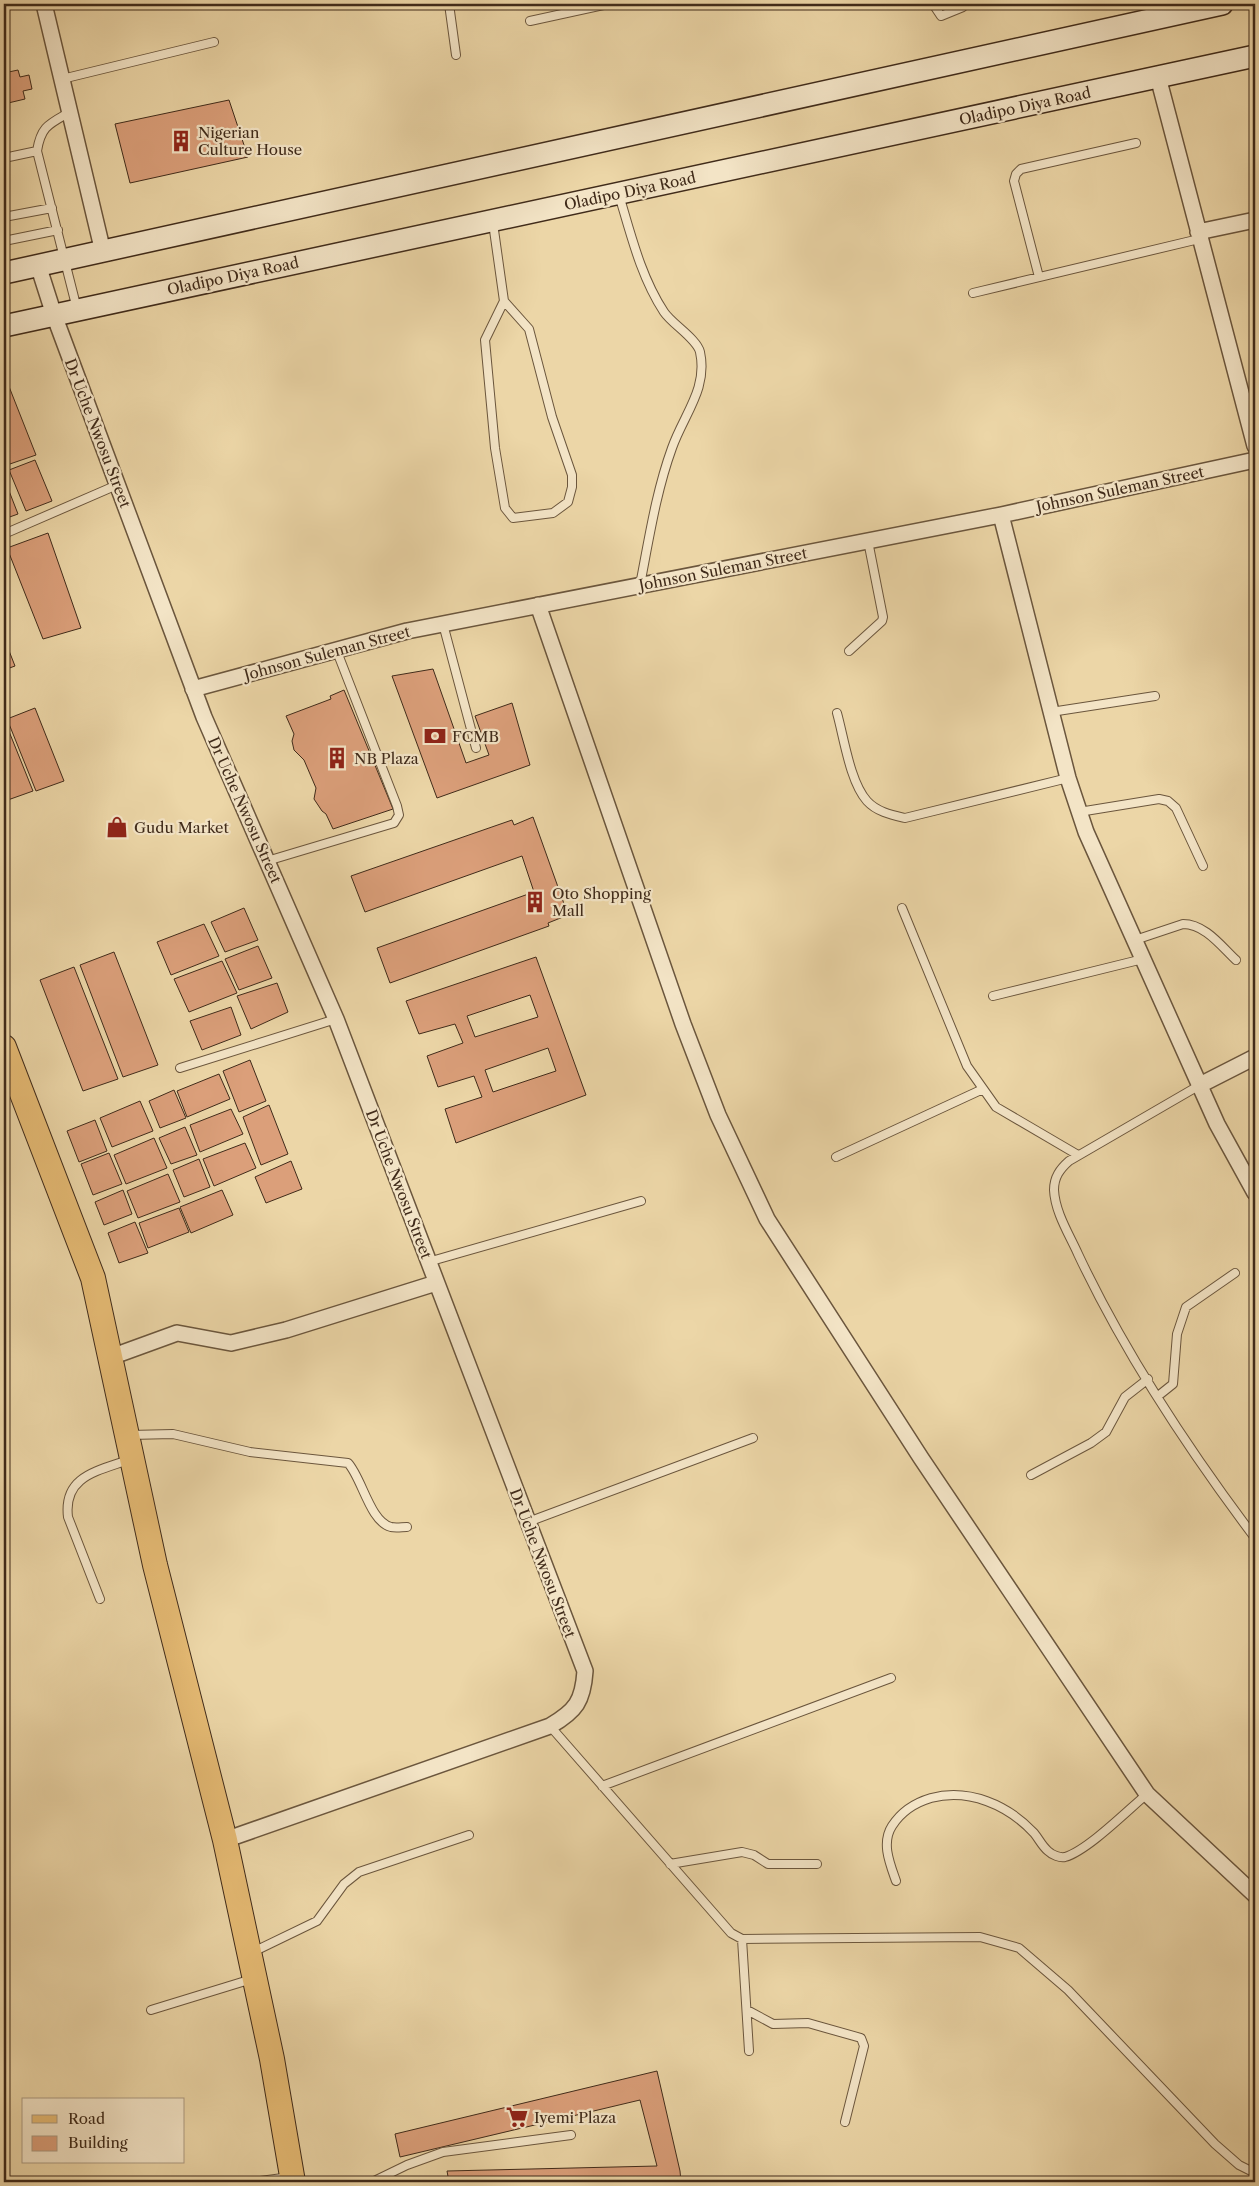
<svg xmlns="http://www.w3.org/2000/svg" width="1259" height="2186" font-family="'Libre Caslon Text',serif">
	<rect width="100%" height="100%" fill="#ecd6a7"/>
	<filter id="stains"><feTurbulence type="fractalNoise" baseFrequency=".004" numOctaves="4"/><feColorMatrix values="0 0 0 0 .2 0 0 0 0 .09 0 0 0 0 .02 0 0 0 .5 -.17"/></filter>
	<radialGradient id="worn" r=".72"><stop offset=".6" stop-color="#630" stop-opacity="0"/><stop offset="1" stop-color="#630" stop-opacity=".3"/></radialGradient>
	<!-- building -->
	<path fill="#db9f7a" stroke="#402b1a" fill-rule="evenodd" d="M18,70L20,77L29,75L32,89L23,91L25,99L4,104V73Z
		M229,100L248,157L130,183L115,124Z
		M8,384L36,455L7,465L4,458V385Z
		M35,460L52,501L26,511L9,470Z
		M4,478L18,514L4,519Z
		M48,533L81,628L43,639L7,548Z
		M4,638L15,666L4,670Z
		M433,669L466,763L489,755L475,716L512,703L530,765L437,798L392,676Z
		M344,690L393,809L333,829L326,814L322,811L314,799L316,788L304,760L294,750L292,741L294,734L286,716L331,699L330,696Z
		M35,708L64,781L36,791L7,719Z
		M4,719L33,791L5,801L4,798Z
		M533,817L568,915L548,923L549,926L390,983L377,948L534,892L522,856L365,912L351,876L512,820L514,825Z
		M244,908L258,940L225,952L211,922Z
		M204,924L219,956L171,975L157,942Z
		M258,946L272,978L239,990L225,959Z
		M114,952L158,1065L123,1077L80,965Z
		M536,957L586,1095L456,1143L445,1109L482,1097L474,1076L438,1087L427,1056L463,1043L455,1024L419,1034L406,1001ZM530,995L538,1017L475,1037L467,1016ZM548,1048L556,1071L493,1092L485,1070Z
		M222,961L237,993L189,1012L174,979Z
		M74,967L118,1079L83,1091L40,980Z
		M277,983L288,1012L251,1029L237,996Z
		M231,1007L241,1035L202,1050L190,1021Z
		M250,1060L266,1101L239,1112L223,1071Z
		M219,1074L230,1099L187,1117L177,1091Z
		M174,1090L186,1118L160,1128L149,1101Z
		M140,1101L153,1131L112,1147L100,1118Z
		M269,1105L288,1154L261,1165L243,1117Z
		M231,1109L243,1134L200,1152L190,1125Z
		M95,1120L107,1151L79,1162L67,1131Z
		M185,1127L197,1155L171,1164L159,1138Z
		M154,1138L167,1168L126,1184L114,1155Z
		M245,1143L256,1168L214,1186L203,1159Z
		M109,1153L122,1184L93,1195L81,1164Z
		M199,1159L210,1187L184,1197L173,1170Z
		M291,1161L302,1189L266,1203L255,1177Z
		M168,1174L180,1202L138,1218L127,1191Z
		M123,1190L132,1214L104,1225L95,1202Z
		M222,1190L233,1215L191,1233L180,1207Z
		M179,1208L189,1232L148,1248L139,1223Z
		M135,1222L148,1253L119,1263L108,1233Z
		M657,2071L680,2171L681,2182H449L447,2171L657,2166L640,2100L400,2157L395,2134Z"/>
	<g fill="none" stroke-linecap="round" stroke-linejoin="round">
		<!-- lane casing -->
		<g stroke="#6b563d" stroke-width="10">
			<path id="lane" d="M449,4L456,55
				M933,4L941,16L963,7L964,4
				M530,21L608,4
				M4,44V50
				M62,79L214,42
				M37,151C41,126 49,124 70,112
				M4,158L37,151L77,309
				M619,195C631,235 641,277 664,312C672,324 697,339 700,352C708,389 684,414 672,448C656,492 649,539 640,585
				M4,217L52,208
				M493,223L504,301L529,329L552,417L572,475V487L568,502L553,513L513,518L505,508L495,448L485,340L504,301
				M4,241L58,230
				M1039,277L1014,181L1016,174L1021,169L1136,143
				M973,293L1199,239
				M4,534L117,485
				M443,624L476,748
				M849,651L882,621L883,617L868,541
				M1051,712L1155,696
				M837,713C844,738 850,782 867,801C877,812 892,815 905,818L1068,778
				M1079,812L1159,799L1168,801L1176,808L1203,866
				M267,861L394,823L399,815L397,806L336,649
				M902,908L967,1066L996,1107L1078,1155
				M1135,940L1183,924C1205,924 1221,946 1236,960
				M993,996L1143,959
				M180,1068L336,1019
				M1200,1085L1069,1161C1060,1169 1054,1177 1054,1190C1055,1212 1069,1234 1078,1254C1125,1354 1188,1449 1255,1538
				M836,1157L983,1089
				M428,1262L641,1201
				M1158,1396L1173,1384L1177,1334L1186,1307L1235,1273
				M130,1435L173,1434L250,1452L348,1463C362,1478 370,1522 391,1527C396,1528 402,1527 407,1527
				M1031,1475L1091,1443L1106,1432L1125,1397L1148,1379
				M528,1522L753,1438
				M100,1599L68,1517C63,1475 99,1471 131,1459
				M550,1726L731,1933L742,1939L980,1937L1019,1948L1068,1990L1215,2144L1239,2165L1255,2173
				M602,1786L891,1678
				M670,1864L742,1852L754,1855L768,1864H817
				M896,1881C890,1864 881,1843 892,1826C901,1812 914,1803 931,1798C969,1788 1008,1805 1034,1833C1039,1839 1042,1846 1048,1851C1052,1855 1060,1858 1065,1857C1087,1851 1128,1810 1147,1794
				M742,1939L749,2051
				M253,1952L317,1921L344,1884L359,1872L469,1835
				M151,2010L252,1979
				M747,2010L773,2024L808,2023L861,2038L864,2046L845,2122
				M253,2182L290,2177
				M372,2182L407,2165L443,2152L571,2135"/>
		</g>
		<!-- street casing -->
		<g stroke="#6b563d" stroke-width="18">
			<path id="street" d="M44,4L103,252
				M1158,77L1255,446
				M1198,232L1255,220
				M38,265L54,315L204,717L336,1019L585,1671C583,1701 576,1711 550,1726L225,1840
				M1001,515L1068,778L1086,832L1217,1124L1255,1193
				M538,605L683,1024L718,1115L767,1219L921,1458L1147,1794L1255,1895
				M193,689L407,631L1001,515L1255,460
				M1200,1085L1255,1057
				M111,1357L177,1333L231,1343L286,1330L436,1283"/>
		</g>
		<!-- secondary casing -->
		<g stroke="#402b1a" stroke-width="24">
			<path id="secondary" d="M4,273L1222,4
				M4,326L1255,56"/>
		</g>
		<!-- primary casing -->
		<g stroke="#402b1a" stroke-width="26">
			<path id="primary" d="M4,1047L93,1278L155,1565L225,1840L272,2059L293,2182"/>
		</g>
		<!-- lane -->
		<use href="#lane" stroke="#f3e4c6" stroke-width="8"/>
		<!-- street -->
		<use href="#street" stroke="#f3e4c6" stroke-width="15"/>
		<!-- secondary -->
		<use href="#secondary" stroke="#f3e4c6" stroke-width="21"/>
		<!-- primary -->
		<use href="#primary" stroke="#e6bb74" stroke-width="24"/>
	</g>
	<!-- icons -->
	<defs>
		<g id="building-bare" transform="scale(1.725)"><path d="M-4-6H4V6H1V3H-1V6H-4ZM-2.5-4.3h1.7v1.8h-1.7ZM.8-4.3h1.7v1.8H.8ZM-2.5-1h1.7V.8h-1.7ZM.8-1h1.7V.8H.8Z" fill="#8f2418" stroke="#f3e4c6" stroke-width="2.5" paint-order="stroke"/></g>
		<g id="bank-bare" transform="scale(1.725)"><path d="M-6-4H6V4H-6ZM0-2.3a2.3 2.3 0 1 0 0 4.6a2.3 2.3 0 1 0 0-4.6Z" fill="#8f2418" stroke="#f3e4c6" stroke-width="2.5" paint-order="stroke"/></g>
		<g id="shop-bare" transform="scale(1.725)"><path d="M-5-2.5h2.3a2.7 3.5 0 0 1 5.4 0H5L5.5 6h-11ZM-1.5-2.5h3a1.5 2.3 0 0 0-3 0Z" fill="#8f2418" stroke="#f3e4c6" stroke-width="2.5" paint-order="stroke"/></g>
		<g id="supermarket-bare" transform="scale(1.725)"><path d="M-6-5.5h2.5l.6 2H6L4.5 2H-2.5L-4.4-4H-6ZM-1.5 3.2a1.3 1.3 0 1 0 .1 0ZM3 3.2a1.3 1.3 0 1 0 .1 0Z" fill="#8f2418" stroke="#f3e4c6" stroke-width="2.5" paint-order="stroke"/></g>
	</defs>
	<g fill-rule="evenodd">
		<use href="#building-bare" x="181" y="141"/>
		<use href="#bank-bare" x="435" y="736"/>
		<use href="#building-bare" x="337" y="758"/>
		<use href="#shop-bare" x="117" y="827"/>
		<use href="#building-bare" x="535" y="902"/>
		<use href="#supermarket-bare" x="517" y="2117"/>
	</g>
	<g text-anchor="middle" dominant-baseline="central" stroke-width="4.5" stroke-linejoin="round" paint-order="stroke">
		<!-- street labels -->
		<g font-size="15" fill="#402b1a" stroke="#f3e4c6">
			<text transform="translate(1025 106) rotate(-12)">Oladipo Diya Road</text>
			<text transform="translate(630 191) rotate(-12)">Oladipo Diya Road</text>
			<text transform="translate(233 276) rotate(-12)">Oladipo Diya Road</text>
			<text transform="translate(98 433) rotate(69)">Dr Uche Nwosu Street</text>
			<text transform="translate(1120 489) rotate(-12)">Johnson Suleman Street</text>
			<text transform="translate(723 569) rotate(-11)">Johnson Suleman Street</text>
			<text transform="translate(327 653) rotate(-15)">Johnson Suleman Street</text>
			<text transform="translate(245 810) rotate(66)">Dr Uche Nwosu Street</text>
			<text transform="translate(399 1184) rotate(69)">Dr Uche Nwosu Street</text>
			<text transform="translate(543 1563) rotate(69)">Dr Uche Nwosu Street</text>
		</g>
		<!-- poi labels -->
		<g font-size="15" fill="#402b1a" stroke="#f3e4c6" text-anchor="start">
			<text x="198" y="132">Nigerian<tspan x="198" dy="17">Culture House</tspan></text>
			<text x="452" y="736">FCMB</text>
			<text x="354" y="758">NB Plaza</text>
			<text x="134" y="827">Gudu Market</text>
			<text x="552" y="893">Oto Shopping<tspan x="552" dy="17">Mall</tspan></text>
			<text x="534" y="2117">Iyemi Plaza</text>
		</g>
	</g>
	<!-- margin -->
	<rect width="1259" height="2186" fill="none" stroke="#ecd6a7" stroke-width="20"/>
	<rect x="5" y="5" width="1249" height="2176" fill="none" stroke="#402b1a" stroke-width="2.5"/>
	<rect x="10" y="10" width="1239" height="2166" fill="none" stroke="#402b1a"/>
	<!-- legend -->
	<rect x="22" y="2098" width="162" height="65" fill="#f3e4c6" stroke="#ab9a81"/>
	<rect x="32" y="2115" width="25" height="8" fill="#e6bb74" stroke="#ab9a81"/>
	<text x="68" y="2124" font-size="15" fill="#402b1a">Road</text>
	<rect x="32" y="2136" width="25" height="15" fill="#db9f7a" stroke="#ab9a81"/>
	<text x="68" y="2148" font-size="15" fill="#402b1a">Building</text>
	<rect width="100%" height="100%" filter="url(#stains)"/>
	<rect width="100%" height="100%" fill="url(#worn)"/>
</svg>
